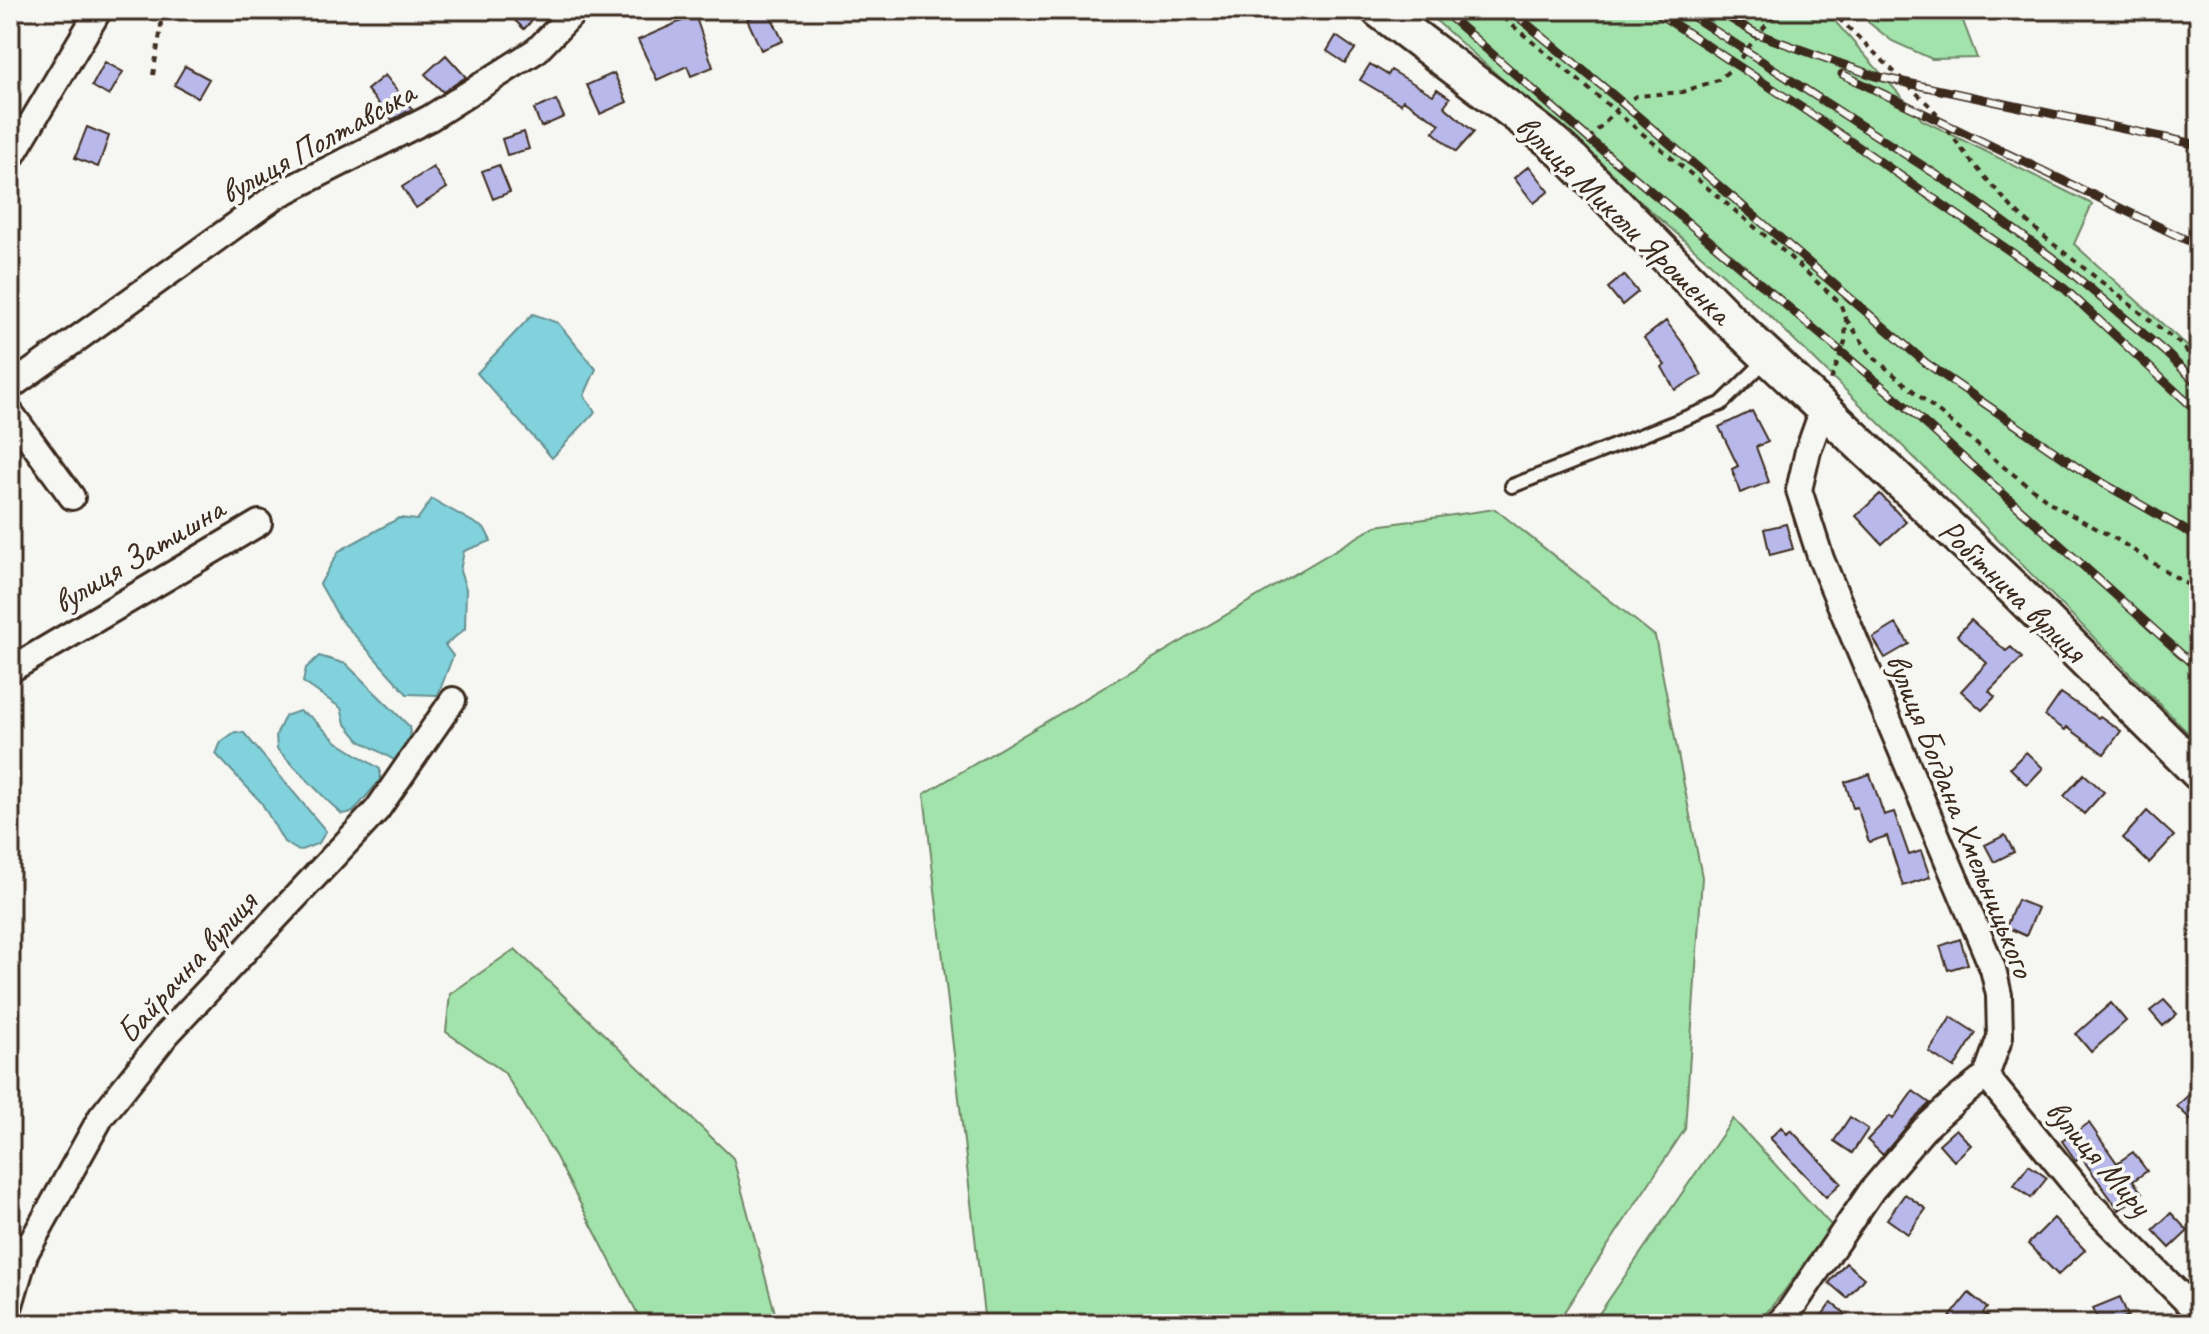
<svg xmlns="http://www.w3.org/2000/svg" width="2209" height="1334" font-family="Caveat,sans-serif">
	<rect width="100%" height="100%" fill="#f6f6f2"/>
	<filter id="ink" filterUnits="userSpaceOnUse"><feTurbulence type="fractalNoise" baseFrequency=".0125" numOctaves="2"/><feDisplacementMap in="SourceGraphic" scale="16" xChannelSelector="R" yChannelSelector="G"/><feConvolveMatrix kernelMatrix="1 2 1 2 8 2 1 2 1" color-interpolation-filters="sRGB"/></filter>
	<g filter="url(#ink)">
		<!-- green -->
		<path fill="#a2e3ac" stroke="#6e8665" stroke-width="2" d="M1424,10H1825L1922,120L2092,204L2074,244L2199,357V744L1982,524L1772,318Z
			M1869,10H1949L1963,21L1977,58L1932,59L1892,41L1868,22Z
			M1495,509L1655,636L1702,877L1685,1129L1556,1324H985L924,794L1376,526Z
			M515,949L733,1158L778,1324H643L556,1157L504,1072L446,1032L450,994Z
			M1733,1119L1832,1226L1782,1294L1757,1324H1592Z"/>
		<!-- water -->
		<path fill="#81d2dc" stroke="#658f90" stroke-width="2" d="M533,314L558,323L596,369L584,396L595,412L552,458L477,373Z
			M432,499L485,529L491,541L464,551L460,571L466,589L465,629L445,645L453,656L438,695L407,694L340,619L320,584L339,551L399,518L417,520Z
			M319,656L346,664L409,726L411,741L396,761L359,740L345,723L341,708L303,682L306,668Z
			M299,711L311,717L337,742L380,769V780L353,812L342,814L328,801L277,749L276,735L285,716Z
			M235,732L244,733L326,831L319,843L299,851L284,842L261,802L216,754L221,742Z"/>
		<!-- building -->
		<path fill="#b8b9ea" stroke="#3b2a1e" stroke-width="2" d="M504,10H542L524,29Z
			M768,10L783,41L761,50L747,19Z
			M695,15L713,67L691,76L687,66L657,80L638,40Z
			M1336,36L1355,49L1345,63L1327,51Z
			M446,55L466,77L443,92L425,74Z
			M105,62L123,72L109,96L92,86Z
			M1370,64L1388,75L1391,70L1433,95L1437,89L1450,98L1444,106L1474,132L1456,152L1433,132L1440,124L1403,100L1401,104L1360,80Z
			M185,66L209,79L198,98L174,85Z
			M614,73L627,102L600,114L587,85Z
			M385,75L412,109L392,120L367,90Z
			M556,100L564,117L541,127L534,109Z
			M87,127L109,136L98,167L75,158Z
			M524,132L529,149L507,155L502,139Z
			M499,165L510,192L493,199L482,171Z
			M1529,166L1549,191L1534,203L1514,178Z
			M433,167L447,188L416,208L402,187Z
			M1624,275L1638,292L1622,305L1608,288Z
			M1666,321L1685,346L1702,375L1675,390L1662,367L1665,365L1644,338Z
			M1752,411L1768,442L1756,447L1769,482L1740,493L1732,469L1738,466L1719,427Z
			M1880,494L1906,522L1882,544L1856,516Z
			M1786,524L1793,549L1770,555L1764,529Z
			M1971,620L2006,651L2011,647L2022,658L1989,691L1995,697L1982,710L1961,691L1987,663L1957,635Z
			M1896,624L1909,644L1885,658L1873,638Z
			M2061,693L2098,718L2100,716L2121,731L2104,754L2067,727L2065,730L2045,716Z
			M2026,752L2043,768L2027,785L2010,768Z
			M1870,774L1884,815L1894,812L1909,855L1921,851L1930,877L1903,886L1887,836L1869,842L1857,807L1853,808L1845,782Z
			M2084,774L2104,792L2084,814L2064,796Z
			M2147,811L2174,836L2149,863L2123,838Z
			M2005,835L2014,852L1994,862L1985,845Z
			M2017,900L2038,908L2026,936L2006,927Z
			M1960,939L1968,964L1948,970L1940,946Z
			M2164,1000L2177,1014L2163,1026L2150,1011Z
			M2111,1003L2126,1021L2091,1052L2076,1034Z
			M1951,1017L1976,1033L1954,1068L1929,1052Z
			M2199,1085V1128L2177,1106Z
			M1913,1091L1930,1103L1913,1119L1883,1155L1867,1140L1890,1116L1893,1119Z
			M1850,1117L1868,1129L1852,1153L1834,1141Z
			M2089,1123L2117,1163L2133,1152L2147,1171L2133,1181L2142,1193L2119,1210L2081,1157L2076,1161L2062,1141Z
			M1781,1127L1787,1134L1791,1130L1841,1183L1826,1197L1770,1138Z
			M1956,1129L1971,1145L1954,1161L1939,1144Z
			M2029,1165L2047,1178L2031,1198L2014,1185Z
			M1905,1194L1926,1209L1908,1234L1887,1219Z
			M2171,1213L2188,1231L2170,1248L2153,1230Z
			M2054,1218L2085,1250L2058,1275L2028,1244Z
			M1846,1263L1864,1278L1847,1298L1829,1283Z
			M1969,1293L1987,1308L1983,1313L1997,1324H1958L1950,1317Z
			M2120,1297L2128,1316L2109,1324H2099L2093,1308Z
			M1831,1303L1846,1314L1838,1324H1828L1820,1318Z"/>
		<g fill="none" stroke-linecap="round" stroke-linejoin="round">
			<!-- lane casing -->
			<g stroke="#3b2a1e" stroke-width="18">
				<path id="lane" d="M1512,486L1721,404L1767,359"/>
			</g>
			<!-- street casing -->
			<g stroke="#3b2a1e" stroke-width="30">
				<path id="street" d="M10,159L99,10
					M10,387L276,196L430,118L537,50L576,10
					M10,412L72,497
					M10,670L259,523
					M1986,1076L2093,1207L2199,1314
					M10,1305L25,1254L101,1117L167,1034L377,810L453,700
					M1778,1324L1791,1309L1872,1190L1924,1129L1957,1099L1986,1076L2000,1037L1999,995L1993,969L1821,559L1799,490L1808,451L1823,409"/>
			</g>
			<!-- secondary casing -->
			<g stroke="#3b2a1e" stroke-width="40">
				<path id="secondary" d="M1379,10L1549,139L1572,160L1726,317L2015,590L2199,773"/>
			</g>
			<!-- path -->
			<path stroke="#3b2a1e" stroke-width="4" stroke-dasharray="6 6" stroke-linecap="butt" d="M1494,10L1781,249L1840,303L1846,319L1845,342L1831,380
				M1830,10L1932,108L1969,159L2014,210L2047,239L2179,343L2199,365
				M153,75L161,28L160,10
				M1589,139L1622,103L1637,96L1682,92L1718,80L1736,65L1758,34L1780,10
				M1846,319L1873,357L2005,468L2055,506L2116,539L2199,592"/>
			<!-- lane -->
			<use href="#lane" stroke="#f6f6f2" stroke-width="12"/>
			<!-- street -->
			<use href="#street" stroke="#f6f6f2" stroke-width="24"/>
			<!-- secondary -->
			<use href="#secondary" stroke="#f6f6f2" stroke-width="34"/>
			<!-- rail casing -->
			<g stroke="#3b2a1e" stroke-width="9">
				<path id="rail" d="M1442,10L1589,139L1910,410L2199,670
					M1510,10L1613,95L1926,363L2087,474L2199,538
					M1653,10L1802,108L2065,289L2199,413
					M1683,10L1960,190L2061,264L2165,352L2199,385
					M1716,10L1755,33L1875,76L2199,145
					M1842,74L2199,246"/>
			</g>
			<!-- rail -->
			<use href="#rail" stroke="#f6f6f2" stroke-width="6" stroke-dasharray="18" stroke-linecap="butt"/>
		</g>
	</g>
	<g text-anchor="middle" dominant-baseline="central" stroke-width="7" stroke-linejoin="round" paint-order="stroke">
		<!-- street labels -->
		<g font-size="34" fill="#3b2a1e" stroke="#f6f6f2">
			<text transform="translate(317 142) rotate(-29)">вулиця Полтавська</text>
			<text transform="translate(1624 219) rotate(44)">вулиця Миколи Ярошенка</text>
			<text transform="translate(138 555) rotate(-31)">вулиця Затишна</text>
			<text transform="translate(2013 590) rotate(44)">Робітнича вулиця</text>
			<text transform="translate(1961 815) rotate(68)">вулиця Богдана Хмельницького</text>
			<text transform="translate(186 967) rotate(-48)">Байрачна вулиця</text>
			<text transform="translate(2099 1157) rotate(49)">вулиця Миру</text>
		</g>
	</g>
	<!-- margin -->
	<rect width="2209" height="1334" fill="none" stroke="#f6f6f2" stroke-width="40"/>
	<rect x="20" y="20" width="2169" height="1294" fill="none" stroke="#3b2a1e" stroke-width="3" filter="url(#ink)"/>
</svg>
